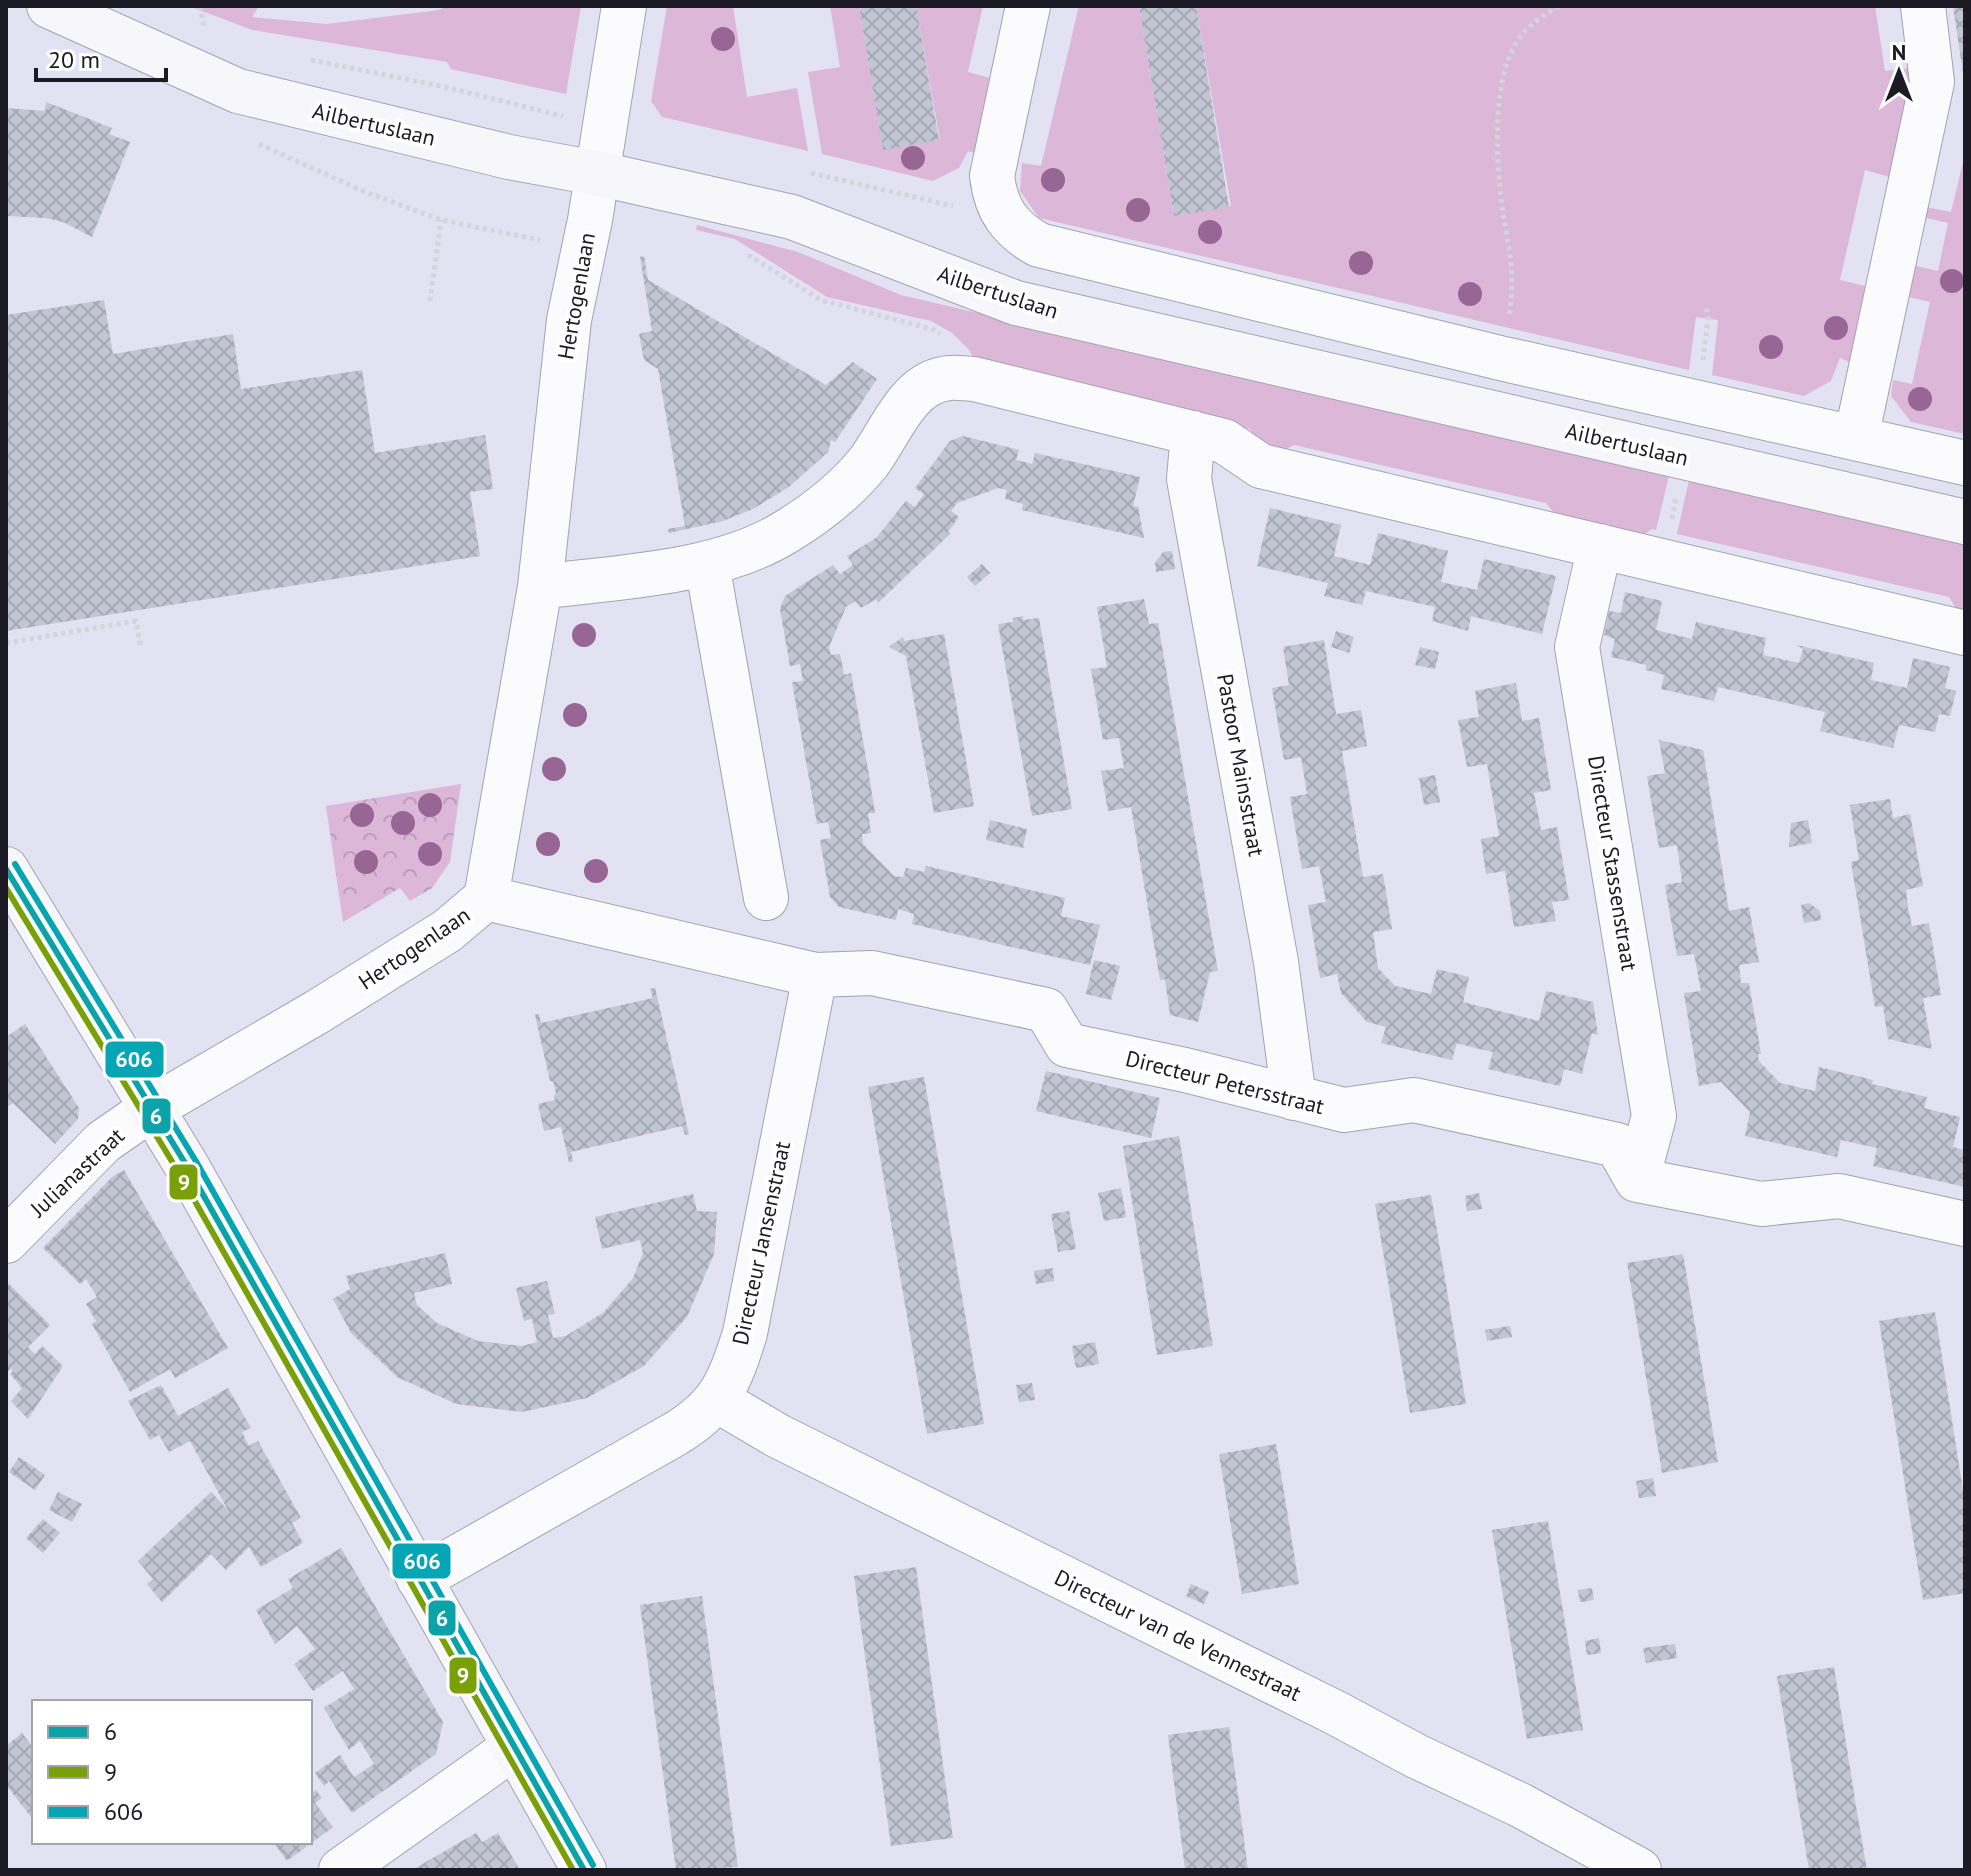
<svg xmlns="http://www.w3.org/2000/svg" width="1971" height="1876" font-family="'PT Sans',sans-serif">
	<defs>
		<pattern id="forest-crowns" width="20" height="18" patternUnits="userSpaceOnUse" patternTransform="scale(2)"><rect width="20" height="18" fill="#dcb7d8"/><path d="M2 6a3 3 0 1 1 6 0M12 15a3 3 0 1 1 6 0" fill="none" stroke="#bc9db9"/></pattern>
		<pattern id="building-cross-hatch" width="8" height="8" patternUnits="userSpaceOnUse" patternTransform="scale(2)"><rect width="8" height="8" fill="#c2c5d2"/><path d="M0 0l8 8M0 8l8-8" fill="none" stroke="#a6a9b4"/></pattern>
	</defs>
	<rect width="100%" height="100%" fill="#e2e2f3"/>
	<!-- green -->
	<path fill="#dcb7d8" d="M189,6H259L252,17L327,24L439,10L447,6H581L566,94L451,69L447,62L252,30Z
		M667,6H733L747,97L797,88L808,151L662,117L651,101Z
		M830,6H859L883,149L940,140L916,6H983L968,72L998,80L980,155L968,151L959,168L933,181L822,154L808,72L840,67Z
		M1079,6H1139L1174,216L1231,206L1196,6H1875L1885,71L1916,67L1893,178L1865,170L1840,280L1869,287L1851,363L1840,358L1831,381L1804,396L1712,375L1718,320L1696,317L1689,370L1039,218L1020,191L1022,163L1041,166Z
		M1965,154V434L1911,422L1891,396L1893,380L1912,384L1930,302L1900,295L1908,264L1938,271L1948,223L1918,216L1921,206L1951,212Z
		M697,225L798,252L901,295L1669,476L1656,530L1652,529L1639,538L1558,518L1546,503L1294,445L1279,453L1262,448L1250,429L1243,427L978,365L969,350L952,333L931,321L827,297L735,239L696,230Z
		M1689,480L1965,544V614L1959,613L1949,597L1677,534Z"/>
	<!-- forest -->
	<path fill="url(#forest-crowns)" d="M461,784L450,862L432,888L410,901L400,888L343,922L326,806Z"/>
	<!-- building -->
	<path fill="url(#building-cross-hatch)" d="M859,6H916L939,140L883,150Z
		M1139,6H1196L1229,207L1174,216Z
		M1953,6H1965V73H1963Z
		M46,102L112,128L109,134L130,142L92,237L63,222L46,218L6,216V108L45,111Z
		M644,256L648,280L826,385L853,362L877,379L835,442L831,440L828,452L789,487L753,509L723,521L669,533L668,529L685,526L658,369L644,360L639,334L652,331L640,257Z
		M104,300L113,354L233,334L241,389L362,370L375,453L485,435L493,489L470,492L480,556L6,631V315Z
		M963,436L1019,450L1016,460L1032,464L1035,453L1140,477L1133,506L1138,507L1144,538L1022,510L1023,504L1005,499L1007,490L998,488L957,503L951,511L959,517L948,532L950,534L878,603L876,599L861,608L855,601L846,607L829,647L831,655L840,654L844,675L851,673L869,775L875,813H868L871,833L862,834L863,844L894,876L903,877L906,868L924,872L926,866L1065,898L1061,916L1100,925L1090,965L912,924L914,914L898,909L896,920L839,907L830,897L820,840L831,838L828,822L817,824L792,682L803,681L800,664L790,666L780,609L785,596L833,565L840,574L853,565L847,556L876,538L906,501L915,507L924,494L915,488L950,441Z
		M1270,508L1341,525L1334,556L1370,565L1378,533L1448,551L1441,582L1477,590L1484,559L1556,576L1542,634L1471,616L1468,631L1432,621L1435,607L1366,591L1362,605L1342,600L1324,596L1328,583L1257,566Z
		M1172,551L1175,569L1156,572L1155,563L1163,552Z
		M982,564L990,573L975,586L967,577Z
		M1625,592L1662,601L1656,630L1692,639L1696,622L1766,638L1763,655L1799,663L1803,649L1797,645L1874,663L1871,680L1907,688L1913,658L1950,667L1945,688L1956,691L1950,716L1939,714L1935,732L1899,725L1893,748L1820,731L1825,712L1718,687L1714,701L1661,689L1664,675L1646,670V665L1611,657L1615,639L1604,635L1609,611L1621,613Z
		M1144,599L1149,624L1158,623L1218,971L1210,972L1198,1022L1170,1015L1165,979L1160,980L1131,807L1108,811L1101,771L1124,768L1119,738L1103,740L1091,669L1107,667L1097,607Z
		M1023,616V620L1039,618L1072,809L1032,816L998,624L1013,622V618Z
		M1336,631L1354,637L1349,653L1331,647Z
		M944,634L974,806L934,813L906,656L889,647L903,637L904,641Z
		M1324,640L1336,714L1361,710L1367,746L1342,751L1363,877L1383,874L1392,929L1373,932L1378,968L1395,986L1431,994L1437,969L1469,977L1463,1002L1539,1021L1546,991L1593,1002L1598,1035L1592,1033L1582,1074L1564,1069L1560,1086L1488,1069L1493,1052L1475,1048L1457,1043L1452,1060L1381,1043L1386,1027L1367,1022L1341,993L1337,974L1320,978L1308,905L1326,902L1319,866L1302,869L1290,797L1307,794L1301,757L1284,760L1272,688L1289,685L1283,647Z
		M1420,647L1439,652L1435,669L1415,665Z
		M1516,683L1522,721L1539,718L1551,790L1534,793L1541,830L1557,827L1569,900L1552,902L1556,921L1514,927L1505,871L1486,874L1481,839L1499,836L1487,764L1467,767L1458,720L1479,717L1475,691Z
		M1659,740L1703,750L1729,911L1749,907L1759,962L1739,965L1741,983H1749L1761,1054H1758L1759,1061L1780,1083L1815,1091L1819,1067L1873,1080L1872,1084L1927,1097L1924,1108L1960,1117L1953,1147L1965,1150V1187L1873,1166L1877,1148L1841,1140L1837,1157L1745,1136L1750,1112L1721,1082L1699,1086L1684,993L1701,991L1694,954L1677,956L1665,885L1682,882L1677,845L1659,848L1647,776L1665,773Z
		M1435,775L1440,802L1424,805L1419,778Z
		M1890,799L1893,818L1910,814L1923,886L1906,890L1908,908L1912,926L1929,923L1941,995L1923,998L1932,1049L1888,1039L1883,1006L1875,1007L1851,862L1859,860L1850,805Z
		M990,820L1027,829L1023,848L986,840Z
		M1808,820L1812,843L1789,847L1791,823Z
		M1809,903L1820,911L1821,920L1804,923L1801,905Z
		M1094,960L1120,966L1111,1000L1086,994Z
		M655,988L689,1134L685,1135L682,1126L571,1152L573,1161L569,1162L561,1127L544,1131L538,1104L555,1100L554,1095H556L553,1081H550L535,1015L539,1014L541,1023L653,998L650,989Z
		M25,1024L79,1108L78,1119L55,1144L13,1103L6,1108V1037Z
		M1046,1071L1160,1098L1151,1138L1036,1111Z
		M924,1077L984,1424L927,1434L868,1087Z
		M1179,1136L1213,1346L1157,1355L1123,1146Z
		M124,1170L228,1348L175,1378L170,1369L130,1392L92,1324L96,1321L86,1304L97,1297L86,1279L80,1284L43,1248L112,1177Z
		M1121,1188L1126,1217L1104,1221L1098,1193Z
		M1479,1193L1482,1209L1467,1211L1465,1196Z
		M693,1194L697,1211L717,1212L714,1254L687,1317L644,1366L587,1398L522,1412L456,1404L397,1377L351,1333L333,1299L350,1289L346,1276L445,1253L452,1284L414,1293L417,1305L437,1323L478,1341L522,1346L537,1342L532,1319L524,1321L516,1288L547,1281L555,1314L548,1315L553,1338L566,1336L604,1312L633,1278L643,1253L640,1240L602,1249L595,1217Z
		M1431,1195L1466,1404L1410,1413L1375,1204Z
		M1069,1211L1076,1249L1058,1252L1051,1214Z
		M1683,1254L1718,1462L1662,1473L1627,1263Z
		M1053,1268L1054,1281L1036,1284L1034,1271Z
		M9,1284L50,1325L28,1347L35,1354L42,1346L63,1366L28,1419L11,1401L22,1388L10,1374L13,1371L11,1368L6,1374V1286Z
		M1935,1312L1965,1503V1593L1923,1600L1879,1321Z
		M1510,1326L1512,1337L1487,1341L1485,1330Z
		M1095,1342L1099,1364L1076,1368L1072,1346Z
		M1032,1383L1035,1400L1019,1402L1016,1385Z
		M161,1385L178,1416L228,1388L251,1428L242,1432L249,1446L258,1441L301,1518L292,1523L303,1543L261,1567L249,1547L226,1570L211,1554L162,1602L147,1584L153,1579L138,1561L211,1492L228,1510L190,1441L169,1452L159,1435L150,1440L128,1401Z
		M1276,1444L1299,1584L1242,1594L1219,1454Z
		M19,1457L45,1475L35,1490L9,1472Z
		M1653,1478L1656,1496L1639,1498L1636,1481Z
		M58,1492L82,1504L72,1522L49,1510Z
		M43,1519L60,1533L43,1553L26,1538Z
		M1548,1521L1583,1730L1527,1739L1492,1530Z
		M341,1548L443,1722L436,1754L352,1813L329,1781L324,1786L315,1773L340,1755L354,1777L374,1764L360,1741L349,1750L324,1708L354,1689L343,1671L313,1691L294,1664L315,1649L297,1626L275,1644L256,1610L293,1588L288,1579Z
		M916,1567L953,1838L891,1846L854,1576Z
		M1191,1584L1209,1592L1204,1604L1186,1596Z
		M1592,1588L1594,1600L1580,1602L1578,1590Z
		M702,1596L738,1867L676,1870L640,1605Z
		M1599,1638L1601,1653L1587,1655L1585,1641Z
		M1675,1644L1677,1658L1646,1663L1643,1648Z
		M1834,1667L1856,1806L1867,1870H1809L1777,1676Z
		M1229,1727L1248,1870H1185L1168,1735Z
		M22,1733L34,1749V1821L6,1785V1746Z
		M316,1790L322,1798L315,1803L333,1827L287,1861L273,1842H310V1794Z
		M476,1833L482,1842L498,1833L520,1870H412Z"/>
	<g fill="none" stroke-linecap="round" stroke-linejoin="round">
		<!-- street casing -->
		<g stroke="#a3a3b0" stroke-width="46">
			<path id="street" d="M1028,6L992,176C996,210 1010,229 1039,245L1500,358L1965,463
				M1193,433L1189,479L1276,962L1294,1098
				M1856,438L1932,82L1923,6
				M1600,546L1577,647L1654,1116L1637,1180
				M707,564L766,898
				M540,587C618,577 716,574 784,533C814,515 846,490 868,463C891,433 907,381 950,378C958,377 967,379 974,379L1224,441L1261,466L1965,633
				M486,898L815,975L872,973L1046,1010L1067,1045L1185,1070L1344,1110L1414,1100L1617,1145L1637,1180L1761,1204L1839,1196L1965,1224
				M6,1241L103,1142L152,1108L317,1012L447,931L486,898L540,587L569,320L590,220L624,6
				M717,1400L778,1436L1336,1713L1416,1756L1520,1805L1639,1870
				M419,1579L675,1434C720,1407 730,1382 745,1333L815,975
				M341,1870L513,1748"/>
		</g>
		<!-- secondary casing -->
		<g stroke="#a3a3b0" stroke-width="46">
			<path id="secondary" d="M49,6L238,91L509,157L596,173L792,217L1016,303L1965,522
				M6,869L188,1168L584,1870"/>
		</g>
		<!-- path -->
		<path stroke="#d4d4da" stroke-width="5" stroke-dasharray="4 4" stroke-linecap="butt" d="M200,6L204,27
			M311,60L445,87L563,116
			M259,144L363,191L441,220L540,240
			M811,173L953,206
			M748,255L821,300L935,330L940,334
			M430,301L441,220
			M1509,314C1517,270 1506,240 1501,198C1496,153 1491,68 1524,32C1534,21 1547,13 1559,6
			M1703,360L1708,319L1706,305
			M1672,519L1676,498
			M6,643L136,621L141,648"/>
		<!-- street -->
		<use href="#street" stroke="#fbfbfd" stroke-width="44"/>
		<!-- secondary -->
		<use href="#secondary" stroke="#f7f6fb" stroke-width="44"/>
		<!-- bus-1 casing -->
		<g stroke="#fff" stroke-width="12">
			<path id="bus-1" d="M6,869L188,1168L584,1870"/>
		</g>
		<!-- bus-2 casing -->
		<g stroke="#fff" stroke-width="12">
			<path id="bus-2" d="M6,888L179,1173L573,1870"/>
		</g>
		<!-- bus-3 casing -->
		<g stroke="#fff" stroke-width="12">
			<path id="bus-3" d="M15,864L197,1163L593,1865"/>
		</g>
		<!-- bus-1 -->
		<use href="#bus-1" stroke="#0ba3a8" stroke-width="6"/>
		<!-- bus-2 -->
		<use href="#bus-2" stroke="#7aa009" stroke-width="6"/>
		<!-- bus-3 -->
		<use href="#bus-3" stroke="#04a5b4" stroke-width="6"/>
	</g>
	<!-- trees -->
	<g fill="#976695">
		<circle cx="723" cy="39" r="12"/>
		<circle cx="913" cy="158" r="12"/>
		<circle cx="1053" cy="180" r="12"/>
		<circle cx="1138" cy="210" r="12"/>
		<circle cx="1210" cy="232" r="12"/>
		<circle cx="1361" cy="263" r="12"/>
		<circle cx="1952" cy="281" r="12"/>
		<circle cx="1470" cy="294" r="12"/>
		<circle cx="1836" cy="328" r="12"/>
		<circle cx="1771" cy="347" r="12"/>
		<circle cx="1920" cy="399" r="12"/>
		<circle cx="584" cy="635" r="12"/>
		<circle cx="575" cy="715" r="12"/>
		<circle cx="554" cy="769" r="12"/>
		<circle cx="430" cy="805" r="12"/>
		<circle cx="362" cy="815" r="12"/>
		<circle cx="403" cy="823" r="12"/>
		<circle cx="548" cy="844" r="12"/>
		<circle cx="430" cy="854" r="12"/>
		<circle cx="366" cy="862" r="12"/>
		<circle cx="596" cy="871" r="12"/>
	</g>
	<g text-anchor="middle" dominant-baseline="central" stroke-width="8" stroke-linejoin="round" paint-order="stroke">
		<!-- street labels -->
		<g font-size="22" fill="#1b1a25" stroke="#fff">
			<text transform="translate(374 124) rotate(13)">Ailbertuslaan</text>
			<text transform="translate(998 292) rotate(18)">Ailbertuslaan</text>
			<text transform="translate(576 296) rotate(-80)">Hertogenlaan</text>
			<text transform="translate(1627 444) rotate(13)">Ailbertuslaan</text>
			<text transform="translate(1241 765) rotate(80)">Pastoor Mainsstraat</text>
			<text transform="translate(1613 863) rotate(81)">Directeur Stassenstraat</text>
			<text transform="translate(414 948) rotate(-34)">Hertogenlaan</text>
			<text transform="translate(1225 1082) rotate(14)">Directeur Petersstraat</text>
			<text transform="translate(77 1172) rotate(-43)">Julianastraat</text>
			<text transform="translate(761 1243) rotate(-78)">Directeur Jansenstraat</text>
			<text transform="translate(1178 1635) rotate(26)">Directeur van de Vennestraat</text>
		</g>
	</g>
	<g stroke="#fff" stroke-width="3">
		<rect x="104" y="1040" width="61" height="39" rx="8" fill="#04a5b4"/>
		<rect x="141" y="1097" width="31" height="38" rx="8" fill="#0ba3a8"/>
		<rect x="168" y="1163" width="31" height="38" rx="8" fill="#7aa009"/>
		<rect x="391" y="1542" width="61" height="38" rx="8" fill="#04a5b4"/>
		<rect x="427" y="1599" width="30" height="38" rx="8" fill="#0ba3a8"/>
		<rect x="448" y="1656" width="30" height="39" rx="8" fill="#7aa009"/>
	</g>
	<g font-size="22" text-anchor="middle" font-weight="bold" fill="#fff">
		<text x="134" y="1067">606</text>
		<text x="156" y="1124">6</text>
		<text x="184" y="1190">9</text>
		<text x="422" y="1569">606</text>
		<text x="442" y="1626">6</text>
		<text x="463" y="1683">9</text>
	</g>
	<!-- border -->
	<rect width="1971" height="1876" fill="none" stroke="#1b1a25" stroke-width="16"/>
	<!-- legend -->
	<rect x="32" y="1700" width="280" height="144" fill="#ffffff" stroke="#a4a3a8" stroke-width="2"/>
	<rect x="48" y="1726" width="40" height="12" fill="#0ba3a8" stroke="#a4a3a8" stroke-width="2"/>
	<text x="104" y="1740" font-size="24" fill="#1b1a25">6</text>
	<rect x="48" y="1766" width="40" height="12" fill="#7aa009" stroke="#a4a3a8" stroke-width="2"/>
	<text x="104" y="1780" font-size="24" fill="#1b1a25">9</text>
	<rect x="48" y="1806" width="40" height="12" fill="#04a5b4" stroke="#a4a3a8" stroke-width="2"/>
	<text x="104" y="1820" font-size="24" fill="#1b1a25">606</text>
	<!-- north arrow -->
	<g transform="translate(1899 72)" stroke="#ffffff" stroke-width="6" paint-order="stroke">
	<path d="M0-6L14 30L0 20L-14 30Z" fill="#1b1a25"/>
	<text y="-12" font-size="22" font-weight="bold" text-anchor="middle" fill="#1b1a25">N</text>
	</g>
	<!-- scale -->
	<path d="M36 68v12h130v-12" fill="none" stroke="#1b1a25" stroke-width="4"/>
	<text x="48" y="68" font-size="24" fill="#1b1a25" stroke="#ffffff" stroke-width="6" paint-order="stroke">20 m</text>
</svg>
